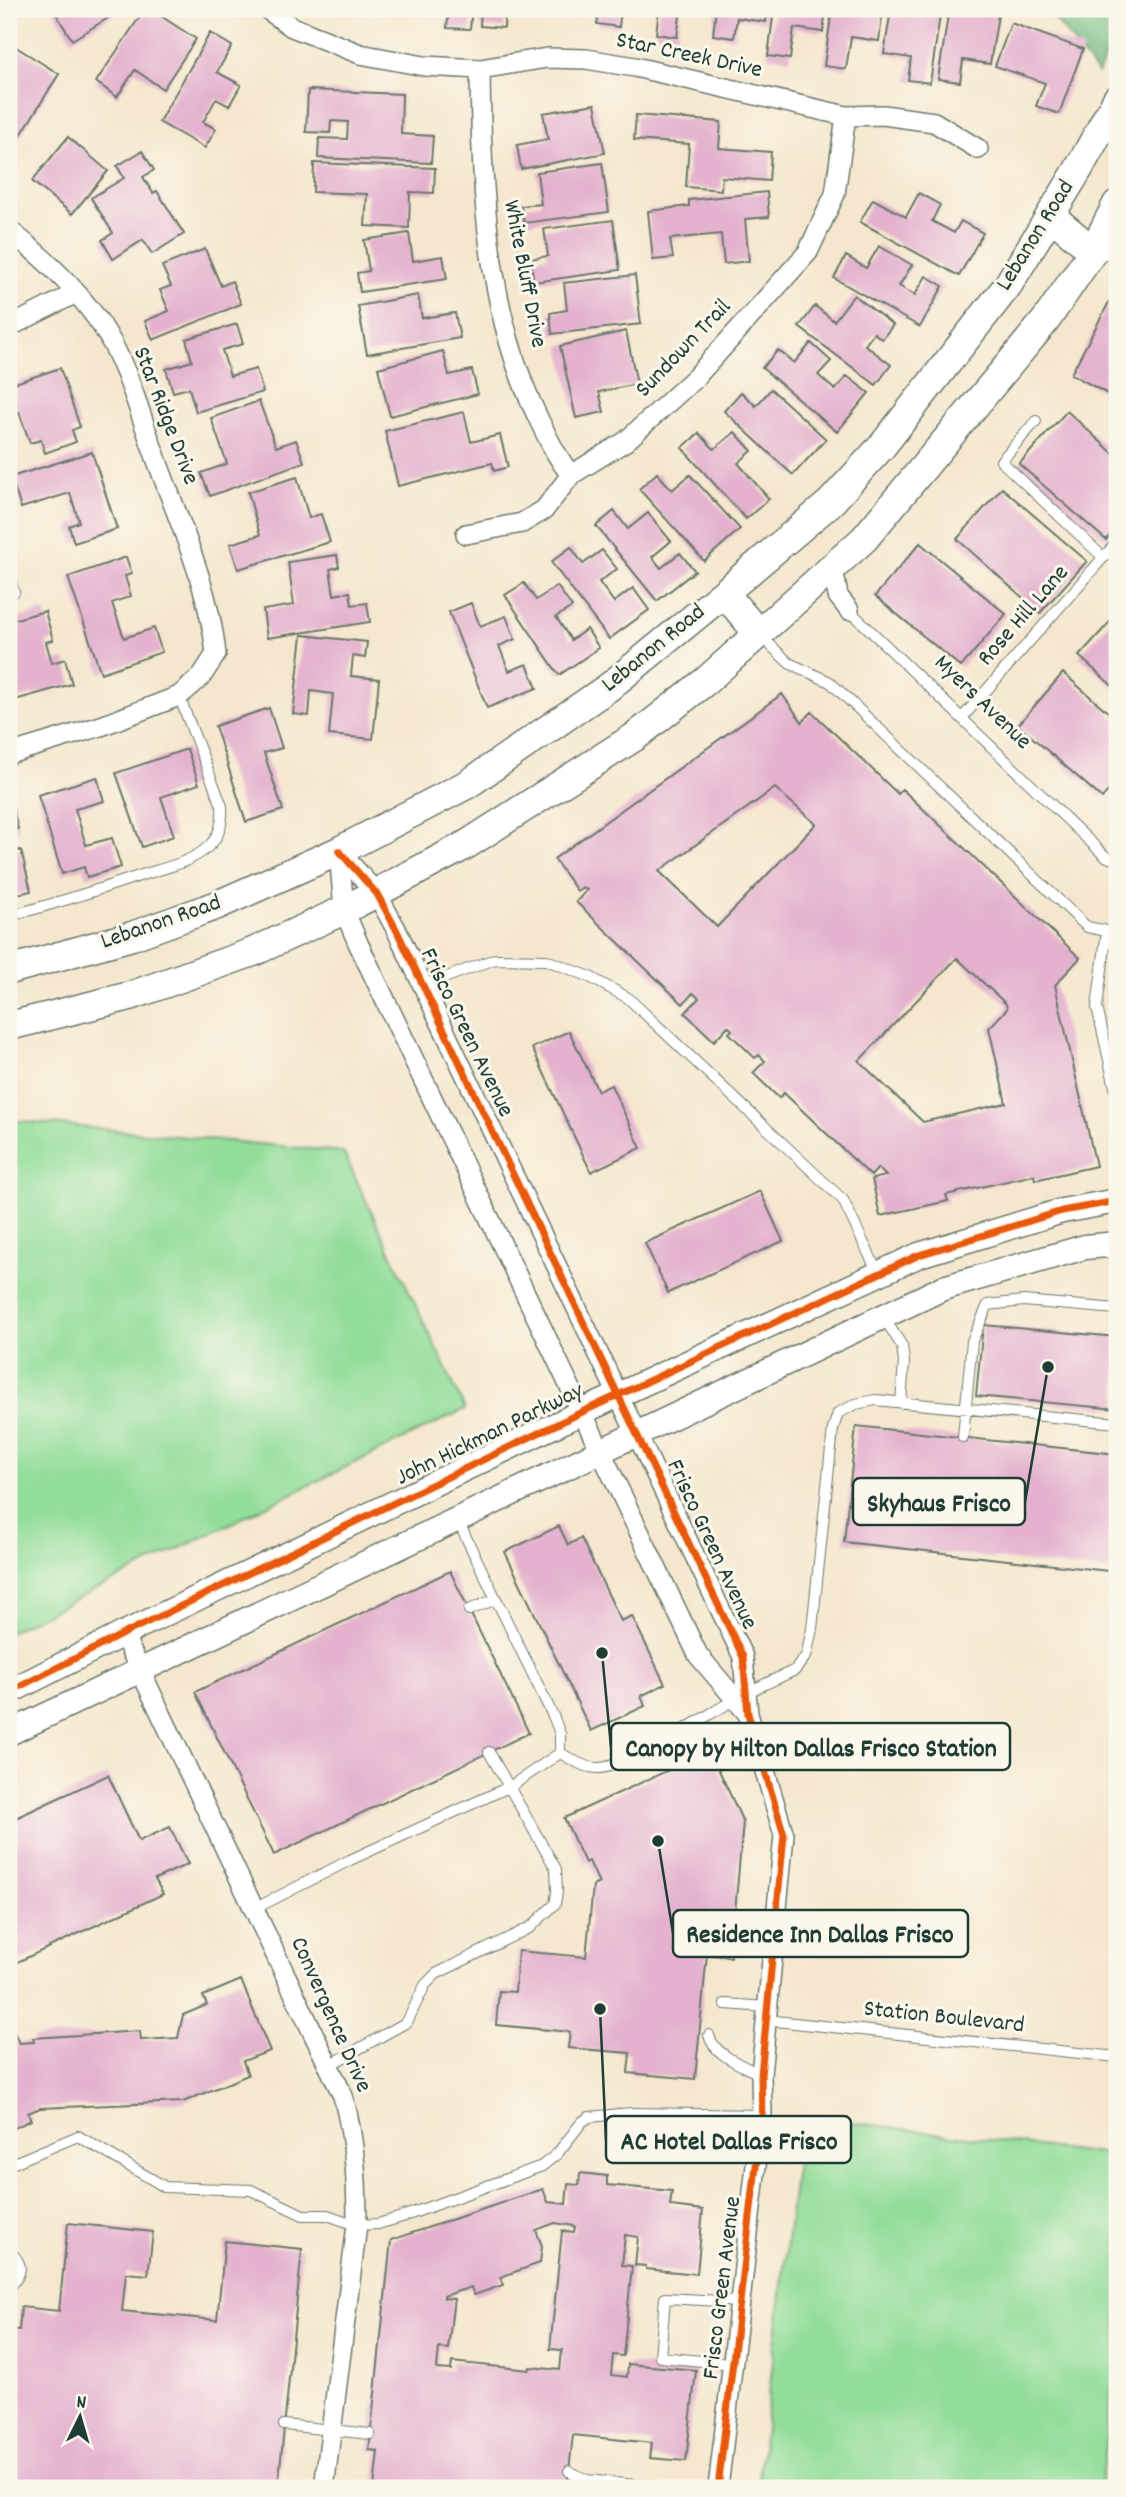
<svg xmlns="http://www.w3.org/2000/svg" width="1126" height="2497" font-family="Dekko,sans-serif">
	<rect width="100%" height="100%" fill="#fbf7ec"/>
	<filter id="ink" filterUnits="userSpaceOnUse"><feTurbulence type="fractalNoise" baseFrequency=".0143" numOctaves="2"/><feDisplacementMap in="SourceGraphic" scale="14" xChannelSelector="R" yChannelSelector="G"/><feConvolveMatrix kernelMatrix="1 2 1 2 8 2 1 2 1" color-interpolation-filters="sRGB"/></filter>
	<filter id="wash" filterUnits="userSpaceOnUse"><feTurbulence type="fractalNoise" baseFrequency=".00686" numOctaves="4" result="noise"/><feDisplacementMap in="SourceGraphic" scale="28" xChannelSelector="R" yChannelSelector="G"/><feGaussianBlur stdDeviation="1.57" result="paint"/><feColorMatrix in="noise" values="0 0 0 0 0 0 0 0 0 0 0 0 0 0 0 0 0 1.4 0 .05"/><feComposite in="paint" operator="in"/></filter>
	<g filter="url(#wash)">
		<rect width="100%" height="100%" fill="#f5e7ce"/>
		<!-- green -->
		<path fill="#91dd99" stroke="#588d66" stroke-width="2" d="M9,1120L343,1152L465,1409L9,1632Z
			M802,2116L1117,2156V2347L1100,2488H758Z"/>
		<!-- forest -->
		<path fill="#74bc81" stroke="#4a7c5a" stroke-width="2" d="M1047,9H1117V27L1098,74Z"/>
		<g id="blocks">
			<!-- building -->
			<path fill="#e4b2cf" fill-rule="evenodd" d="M53,9H123L72,40Z
				M145,9H150L196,39L163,89L135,70L117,97L96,82Z
				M449,9H472L470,29L447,28Z
				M481,9H505L504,28L480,26Z
				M539,9H564L563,16L538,14Z
				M599,9H621L619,27L597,24Z
				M659,9H681L677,37L656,34Z
				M716,9H767L766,22L737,18L734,38L713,35Z
				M774,9H826L823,32L794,28L790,59L768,56Z
				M832,9H883L879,41L851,37L846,69L824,66Z
				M891,9H941L930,83L908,80L911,58L884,54Z
				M949,9H999L990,64L963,60L960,82L938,79Z
				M1011,23L1083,49L1059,114L1036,106L1045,83L995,66Z
				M210,33L232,46L217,72L241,85L229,106L216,99L203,122L216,129L205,148L159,122Z
				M16,47L59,74L9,154V58Z
				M308,90L402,94L401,134L433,136L431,163L318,158L319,138L347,139L348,122L331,121L330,133L306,132Z
				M595,104L605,153L521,169L517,145L548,139L543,113Z
				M636,115L721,122L719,148L771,152L769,181L722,177L721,190L686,187L689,144L634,140Z
				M68,137L108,171L72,214L32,181Z
				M142,151L154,170L143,177L153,193L157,191L184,234L152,254L143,240L113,259L102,240L113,233L91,198L124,178L117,166Z
				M314,163L435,168L434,193L410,192L409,228L365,226L367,194L313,192Z
				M602,163L609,212L524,223L521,206L541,204L537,172Z
				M767,192L769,217L745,219L749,261L724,264L721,234L670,239L673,258L653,260L648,211L689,206V200Z
				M919,193L940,205L932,221L954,233L961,221L983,233L959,276L860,222L873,199L906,217Z
				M613,220L620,270L534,282L530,259L548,256L544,229Z
				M409,233L413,261L443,256L447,279L360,292L357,273L369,271L364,240Z
				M879,246L912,265L899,286L915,295L926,276L943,286L920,327L834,278L846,256L866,268Z
				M205,249L221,286L232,281L241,304L153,340L145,321L169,311L160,290L171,286L162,266Z
				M635,275L641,324L552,334L550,313L567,310L564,283Z
				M1117,287V399L1071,374Z
				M418,295L422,318L455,313L460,338L367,354L358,306Z
				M854,295L893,325L882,339L874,333L865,345L891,365L876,385L799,327L815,306L834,321Z
				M237,324L243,344L222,350L230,376L256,369L263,392L196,412L189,388L173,392L166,369L192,361L186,339Z
				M626,331L637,384L599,392L604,412L576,418L560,346Z
				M811,343L831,361L818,375L835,390L847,376L869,393L837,432L762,368L778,350L794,363Z
				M443,351L449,375L472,370L478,394L390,416L378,368Z
				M60,368L80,427L72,430L76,442L45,453L41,440L30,443L19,412L9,416V385Z
				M771,389L826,439L793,475L724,411L741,392L756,406Z
				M259,401L276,447L296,440L304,462L210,496L201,473L227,464L211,418Z
				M1067,411L1117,457V527L1106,540L1019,464Z
				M464,412L471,442L500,435L508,467L494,471L492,463L398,486L385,431Z
				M735,432L752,451L738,463L769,499L746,519L682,448L699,433L714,449Z
				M92,452L117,529L74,543L69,526L79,522L70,493L21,508L11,477Z
				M657,473L672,490L690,475L740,529L704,561L639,489Z
				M297,477L309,518L321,514L330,542L238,569L230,544L260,535L248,492Z
				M1002,488L1087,561L1040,613L957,539Z
				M614,511L628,529L648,513L671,541L652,557L661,568L680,553L695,571L657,601L596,526Z
				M920,543L1006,614L961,667L875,596Z
				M571,547L583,564L602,550L617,569L599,582L614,602L633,588L649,610L609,639L551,562Z
				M337,555L339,567L330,569L334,595L350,592L352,605L367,603L370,622L267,638L263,610L294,605L288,562Z
				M126,557L132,574L125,576L131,596L112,603L124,638L154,628L162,652L101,673L68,577Z
				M524,583L536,600L557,586L572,607L556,617L571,640L587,629L599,648L559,675L505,595Z
				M471,603L480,626L506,616L515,639L499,646L509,671L527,664L537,688L487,708L449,612Z
				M45,611L53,640L46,642L52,663L65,659L72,684L15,700L9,679V621Z
				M1117,614V690L1079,656Z
				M302,635L367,642L365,658L353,656L351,676L379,679L373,739L329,735L333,694L311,691L309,716L293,714Z
				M1063,673L1117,720V781L1102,798L1018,725Z
				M782,694L802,722L812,712L898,794L902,789L1080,958L1055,985L1096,1166L1035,1180L1034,1175L946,1195L948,1201L880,1216L872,1179L886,1176L878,1168L871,1176L784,1093L779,1098L753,1073L765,1061L759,1055L755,1058L729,1033L732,1030L728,1026L714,1041L685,1013L699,998L693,993L683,1004L576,902L587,890L583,887L577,891L554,859ZM775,788L816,824L717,927L659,871ZM957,958L1006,1004L1007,1009L989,1028L1006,1103L923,1122L859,1061Z
				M269,708L282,748L264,753L283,810L246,822L215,726Z
				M187,749L199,784L161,797L174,836L142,847L116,773Z
				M97,777L104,801L75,809L86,845L112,838L121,867L87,877L84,867L62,874L38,795Z
				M12,804L18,829L9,831V805Z
				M21,850L31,891L9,896V853Z
				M569,1031L598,1091L611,1085L641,1148L591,1172L532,1048Z
				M760,1191L783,1241L668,1293L645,1243Z
				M983,1325L1117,1337V1409L976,1396Z
				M856,1426L1117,1454V1572L844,1542Z
				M559,1526L568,1545L581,1538L621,1621L632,1616L665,1684L641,1696L645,1706L591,1731L505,1552Z
				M450,1571L529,1733L274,1855L195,1692Z
				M710,1751L743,1822L731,1957L707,1954L695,2079L628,2073L630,2053L568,2048L570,2032L496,2025L499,1991L515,1992L518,1951L586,1957L593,1886L599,1883L589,1861L585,1863L564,1818Z
				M108,1775L139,1841L170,1827L188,1864L155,1879L163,1894L9,1966V1821Z
				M241,1980L270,2051L243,2061L248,2075L183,2102L40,2108L28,2113L31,2120L9,2131V2022L19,2043L34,2042L33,2038L140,2031L141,2040L178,2038L183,2015L207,2005L203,1996Z
				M580,2173L607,2176V2185L672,2191L670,2206L703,2210L697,2274L646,2269V2266L635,2265L638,2237L625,2235L622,2265L632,2266L623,2356L613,2355L611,2375L627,2377L628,2364L696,2370L686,2461L650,2458L652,2443L573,2435L567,2488H374L378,2451L369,2450L391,2240L543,2189L548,2202L566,2204L568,2184L579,2185ZM555,2223L575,2226L574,2232L562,2231L550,2349L562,2350L560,2370L530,2367L529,2370L452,2362L451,2370L437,2369L439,2348L448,2349L454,2299L444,2298V2296L471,2287L474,2295L503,2285L500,2277L540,2263L542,2246L536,2230Z
				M68,2223L153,2232L148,2275L126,2273L122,2311L217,2320L225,2241L302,2249L278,2488H9V2329L19,2330L21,2307L59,2311Z"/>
		</g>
	</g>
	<g filter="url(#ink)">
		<use href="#blocks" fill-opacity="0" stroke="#6a786a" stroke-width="2"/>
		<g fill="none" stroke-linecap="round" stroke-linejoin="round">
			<!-- service casing -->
			<g stroke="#6a786a" stroke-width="12">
				<path id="service" d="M1094,251L1117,257
					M1036,421L1001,461L1103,557
					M9,576L14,592L9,594
					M849,610L1105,856L1117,861
					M760,635L789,663L830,682L1087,927L1107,931L1097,1007L1117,1096
					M962,718L1117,542
					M9,916C54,904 98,890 142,875C164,868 194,862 210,845C221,834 223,820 222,806L179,696
					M1107,931H1117
					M423,986L495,959L546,960L588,976L628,998L843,1200L878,1273
					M884,1318L902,1346L904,1362L901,1403
					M963,1437L972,1341L988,1305L1023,1301L1117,1309
					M469,1610L496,1599
					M746,1693L795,1670L806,1656L812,1629L833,1429L838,1413L856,1404L875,1400L1117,1423
					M560,1753C573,1760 585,1769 600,1768C631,1765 705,1716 736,1699
					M254,1909L350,1860L511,1786L560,1753V1734L554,1718L457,1519
					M725,2004L767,2007
					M766,2020L1117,2057
					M709,2035C713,2055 744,2066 761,2075
					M328,2066L407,2022L425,1985L436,1974L531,1927L555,1904L557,1892L556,1869L489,1752
					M9,2165L78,2136L165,2187L251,2190L303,2215H327L357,2225L378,2224L402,2217L542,2166L557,2154L582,2122L589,2117L631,2113L762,2115
					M9,2255L15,2257C24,2268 19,2278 9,2287
					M733,2364L660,2357L665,2298L740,2302
					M284,2425L370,2434
					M569,2471L587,2480L662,2488"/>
			</g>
			<!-- minor casing -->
			<g stroke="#6a786a" stroke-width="22">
				<path id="minor" d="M267,9L292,27L360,54L424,66L480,69L547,58L586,59L635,67L846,116L883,115L934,122L978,149
					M480,69C481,187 486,312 539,420C549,440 557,458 571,475
					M9,230C43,257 78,290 102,326C127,364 139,412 155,455C178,520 209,585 216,654L201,677L179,696L101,726L9,754
					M9,327L76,293
					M466,534L522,523L544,510L571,475L626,441L696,377L808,252L835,194L846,116
					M833,568L838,596L849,610
					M339,851L377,894L396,929L743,1657L748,1714L784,1835L761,2075L762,2115L718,2488
					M339,851L344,910L358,943L698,1655L748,1714
					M123,1634L343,2096C355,2141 357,2179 357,2225L324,2488"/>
			</g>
			<!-- tertiary casing -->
			<g stroke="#6a786a" stroke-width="27">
				<path id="tertiary" d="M9,1692L123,1634L582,1412L919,1255L1062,1211L1117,1201
					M9,1733L943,1288L1085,1247L1117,1244"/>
			</g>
			<!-- secondary casing -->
			<g stroke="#6a786a" stroke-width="31">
				<path id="secondary" d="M1051,216L1093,251
					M724,593L758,633
					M9,970L132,936L215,906L339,851L468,784L609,687L724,593L831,502L883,445L1008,285L1078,170L1117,99
					M9,1026L130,996L253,952L344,910L466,845L636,736L707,680L864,539L1046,320L1093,251L1117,204"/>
			</g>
			<!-- service -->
			<use href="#service" stroke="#fff" stroke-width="10"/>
			<!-- minor -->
			<use href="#minor" stroke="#fff" stroke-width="19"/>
			<!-- tertiary -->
			<use href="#tertiary" stroke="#fff" stroke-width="24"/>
			<!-- secondary -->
			<use href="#secondary" stroke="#fff" stroke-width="28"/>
			<!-- cycleway casing -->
			<g stroke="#fbf7ec" stroke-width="11">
				<path id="cycleway" d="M339,851L377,894L396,929L743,1657L748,1714L784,1835L761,2075L762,2115L718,2488
					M9,1692L123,1634L582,1412L919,1255L1062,1211L1117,1201"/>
			</g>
			<!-- cycleway -->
			<use href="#cycleway" stroke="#e8590c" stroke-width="7"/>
		</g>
	</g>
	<g text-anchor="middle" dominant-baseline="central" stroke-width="6" stroke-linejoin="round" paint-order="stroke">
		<!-- street labels -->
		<g font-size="24" fill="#1f3d34" stroke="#fbf7ec">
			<text transform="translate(689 56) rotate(12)">Star Creek Drive</text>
			<text transform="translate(1036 236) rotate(-58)">Lebanon Road</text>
			<text transform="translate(524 274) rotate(79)">White Bluff Drive</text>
			<text transform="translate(684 349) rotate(-46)">Sundown Trail</text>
			<text transform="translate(165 416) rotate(69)">Star Ridge Drive</text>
			<text transform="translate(1024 616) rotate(-49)">Rose Hill Lane</text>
			<text transform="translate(654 649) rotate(-39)">Lebanon Road</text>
			<text transform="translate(982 703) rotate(44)">Myers Avenue</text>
			<text transform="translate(161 923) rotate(-19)">Lebanon Road</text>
			<text transform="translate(466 1033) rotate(64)">Frisco Green Avenue</text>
			<text transform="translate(490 1435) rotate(-26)">John Hickman Parkway</text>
			<text transform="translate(711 1545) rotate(65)">Frisco Green Avenue</text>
			<text transform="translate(330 2015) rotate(66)">Convergence Drive</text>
			<text transform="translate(944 2018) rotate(6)">Station Boulevard</text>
			<text transform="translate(723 2288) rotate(-83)">Frisco Green Avenue</text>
		</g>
	</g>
	<!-- callouts -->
	<path fill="none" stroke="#1f3d34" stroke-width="2.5" d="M1048 1367L1025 1502M602 1653L611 1747M658 1841L673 1933M600 2009L606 2140"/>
	<g fill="#1f3d34" stroke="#fbf7ec" stroke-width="2.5">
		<circle cx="1048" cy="1367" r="7"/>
		<circle cx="602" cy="1653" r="7"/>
		<circle cx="658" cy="1841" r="7"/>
		<circle cx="600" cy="2009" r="7"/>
	</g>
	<g fill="#fbf7ec" stroke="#1f3d34" stroke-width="2.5">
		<rect x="853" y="1478" width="172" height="47" rx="7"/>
		<rect x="611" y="1723" width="399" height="47" rx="7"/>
		<rect x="673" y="1910" width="295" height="47" rx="7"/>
		<rect x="606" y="2116" width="245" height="47" rx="7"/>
	</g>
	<g font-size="26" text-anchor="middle" font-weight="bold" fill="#1f3d34">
		<text x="939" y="1511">Skyhaus Frisco</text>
		<text x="811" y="1756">Canopy by Hilton Dallas Frisco Station</text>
		<text x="820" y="1942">Residence Inn Dallas Frisco</text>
		<text x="729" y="2149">AC Hotel Dallas Frisco</text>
	</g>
	<!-- margin -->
	<rect width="1126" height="2497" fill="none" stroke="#fbf7ec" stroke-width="35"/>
	<!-- north arrow -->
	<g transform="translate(80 2417) rotate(5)" stroke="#fbf7ec" stroke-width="5" paint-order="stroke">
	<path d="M0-5L12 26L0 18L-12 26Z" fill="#1f3d34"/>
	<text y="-10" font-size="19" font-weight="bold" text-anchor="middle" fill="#1f3d34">N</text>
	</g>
</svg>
